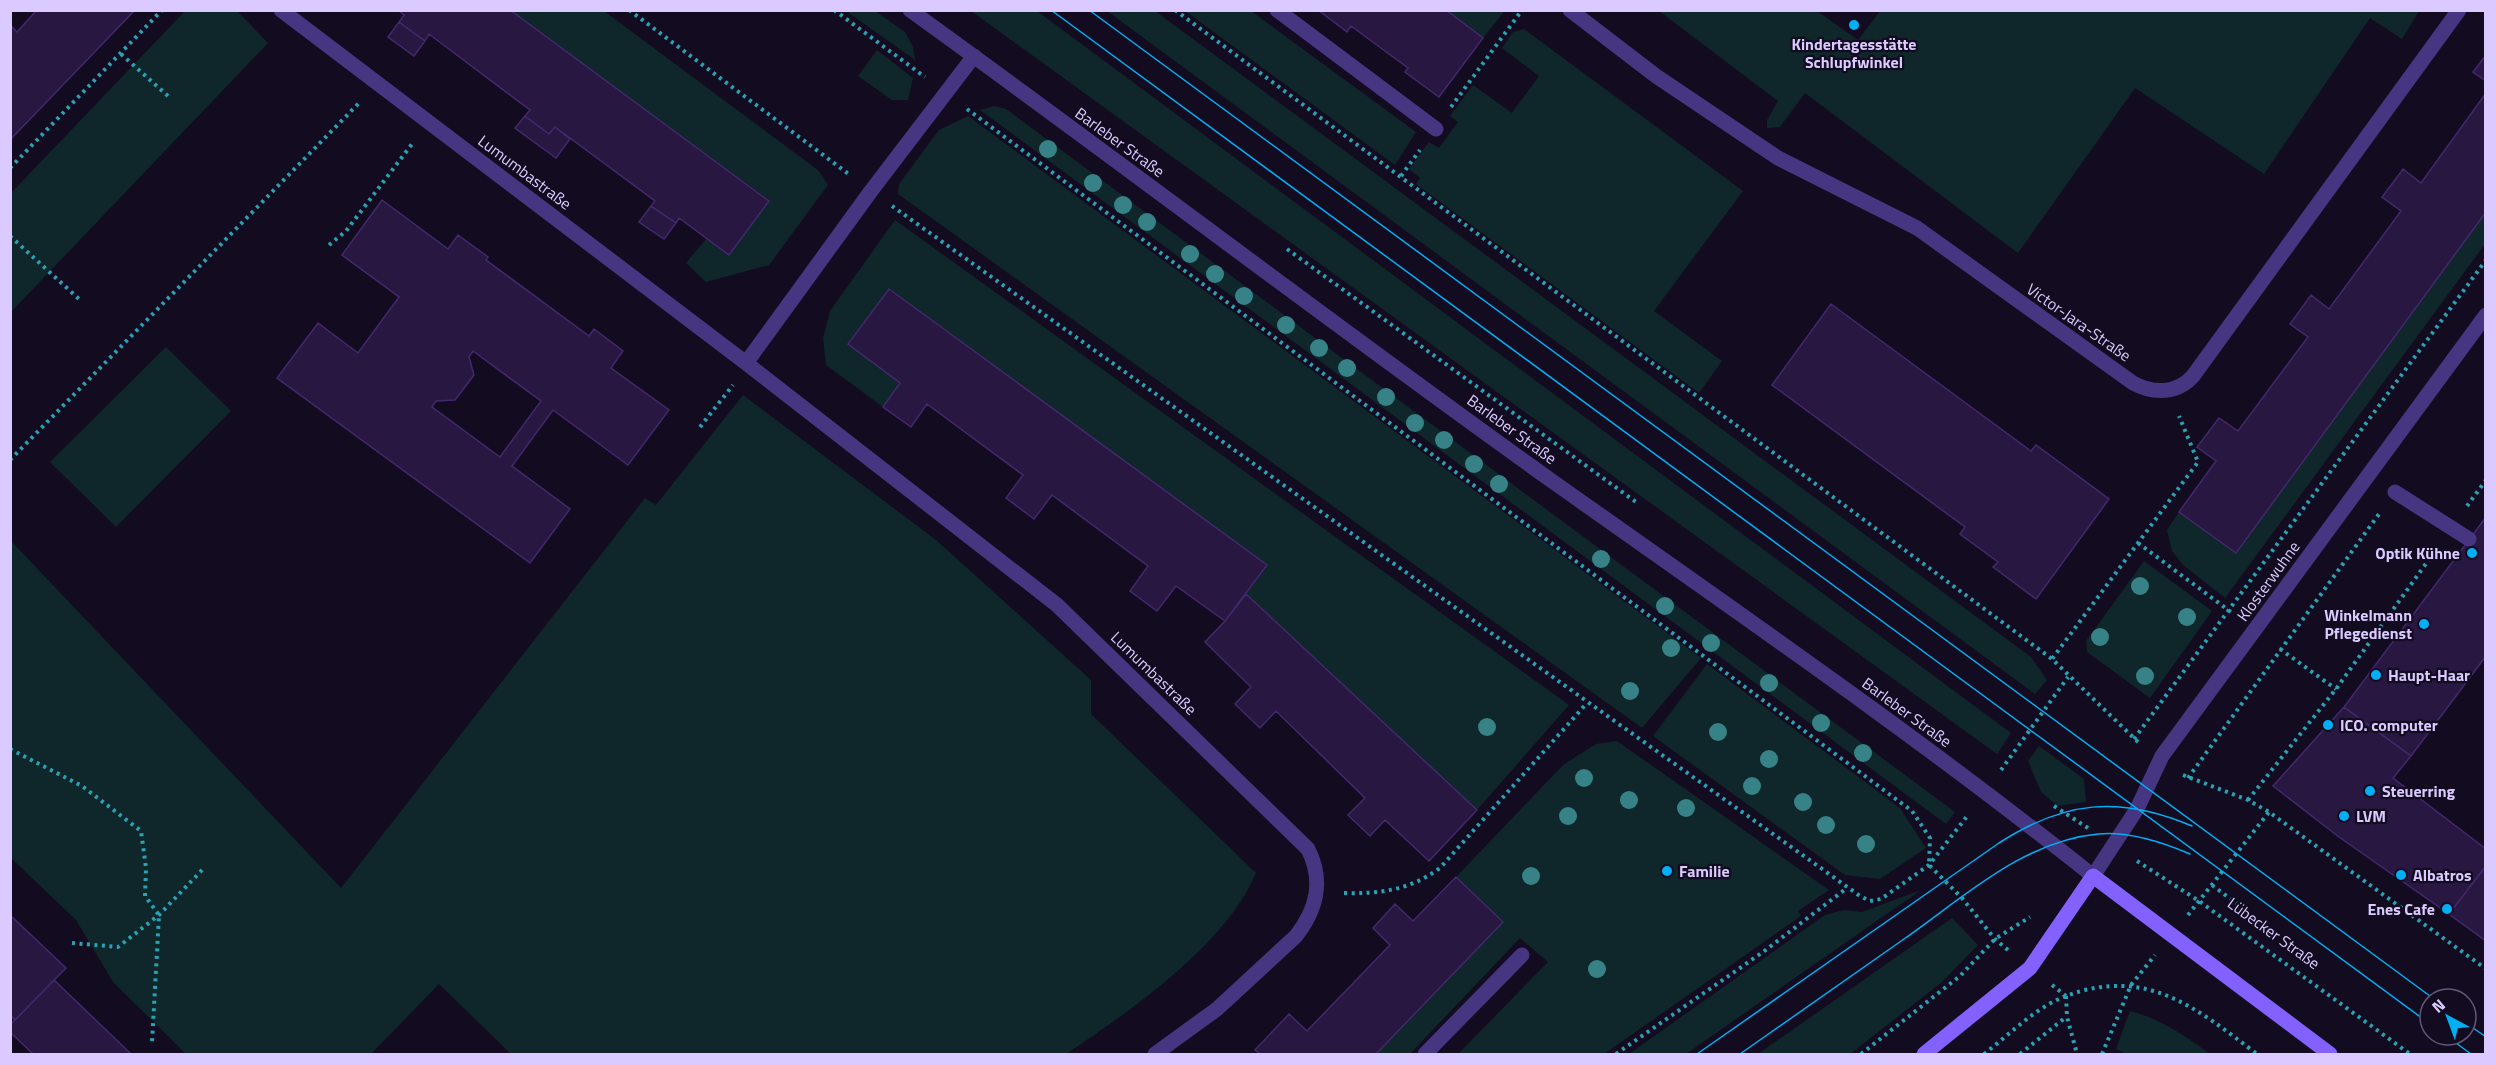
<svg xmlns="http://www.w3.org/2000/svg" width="2496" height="1065" font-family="'Titillium Web',sans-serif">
	<rect width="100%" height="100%" fill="#130c20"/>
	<!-- green -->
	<path fill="#0f262a" d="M1500,10L1503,13L1483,38L1446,11Z
		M185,11H237L268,43L11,312V193Z
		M510,11H604L818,170L828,185L769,265L706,282L686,263L707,238L730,255L769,200Z
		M846,11H875L905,32L913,47L915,60Z
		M971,11H1037L2011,733L1997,754Z
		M1107,11H1155L2031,657L2047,680L2035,694Z
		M1185,11H1251L1416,132L1395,165Z
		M1659,11H1817L1858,40L1880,11H2419L2402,39L2370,18L2264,174L2135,88L2018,253L1805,93L1780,127L1767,128V120L1778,101Z
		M1524,29L1743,191L1654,311L1722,361L1699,393L1416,184L1420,178L1409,169L1429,142L1439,148L1458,122L1450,116L1473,85L1512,113L1539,76L1502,48L1513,32Z
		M877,50L913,78L908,100H892L858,76Z
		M994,106L1006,109L1955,812L1946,824L980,110Z
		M968,116L1701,658L1642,728L898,194L899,184L939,130Z
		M2485,212V244L2225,598L2183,565L2172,551L2167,530L2179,512L2236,553Z
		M895,220L1569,705L1477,810L1246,594L1266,566L889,289L848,344L900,383L883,407L826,365L823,338L830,311Z
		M166,347L231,411L116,527L50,462Z
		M743,395L936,540L1091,680V714L1256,873C1226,945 1129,1012 1066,1054H511L439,984L371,1054H186L113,982L76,920L11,858V541L341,888L645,498L656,505Z
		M2144,561L2212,611L2150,698L2087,652L2086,641Z
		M1707,664L1900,808L1926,848L1880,879L1845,875L1653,736Z
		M1617,741L1829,890L1798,911L1801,916L1604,1054H1458L1548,962L1520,938L1410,1054H1372L1500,919L1456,877L1563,765L1596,744Z
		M2039,746L2084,779L2086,802L2058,806L2041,792L2028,761Z
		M1921,890L1686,1054H1629L1825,915L1844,910L1862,912Z
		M1952,918L1978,945L1941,983L1850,1054H1758Z
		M2130,1011C2161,1019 2184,1035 2210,1054H2127L2116,1049Z"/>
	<!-- building -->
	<path fill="#281741" stroke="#43286e" stroke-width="1.5" fill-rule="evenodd" d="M37,10H135L10,140V28L12,27L17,32Z
		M398,10H510L769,201L729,255L679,218L676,223L651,206L655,201L555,127L549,134L525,116L530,110L429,34L425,41L399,22L404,15Z
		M1318,10H1446L1483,38L1439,97L1405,72L1408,68L1351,26L1347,32Z
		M399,22L425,41L414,56L388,37Z
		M2486,55V81L2473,72Z
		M2486,93V212L2236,553L2179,512L2216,461L2197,447L2219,418L2238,431L2308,337L2290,324L2311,295L2329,309L2401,211L2382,197L2392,184L2403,169L2421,183Z
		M525,116L549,134L555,127L570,139L556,158L515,128Z
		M382,200L448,249L458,235L488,257L486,260L589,336L594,329L623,351L611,368L669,410L628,465L553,410L512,466L570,509L530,563L277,378L318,323L358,353L399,297L342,255ZM473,351L541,401L500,457L432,407L436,401L455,400L474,375L469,357Z
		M651,206L676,223L664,239L639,222Z
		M889,289L1267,565L1225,621L1176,586L1157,611L1130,591L1148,566L1052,495L1034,519L1006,498L1023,475L927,404L911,427L883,407L900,383L848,344Z
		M1831,304L2031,451L2036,445L2109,499L2036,599L1993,567L1998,562L1960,534L1965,527L1772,385Z
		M2486,517V656L2411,756L2344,707Z
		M1246,594L1477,810L1429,861L1385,820L1370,836L1348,815L1365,798L1276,711L1260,728L1235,704L1251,687L1205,642L1225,621Z
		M2344,707L2411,756L2393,778L2486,849V866L2449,914L2339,837L2273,786Z
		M2486,866V941L2449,914Z
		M1456,877L1503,922L1376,1054H1260L1255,1050L1289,1014L1307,1031L1390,945L1373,928L1395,904L1413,921Z
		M10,915L66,968L15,1020L10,1015Z
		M54,980L131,1054H33L10,1032V1025Z"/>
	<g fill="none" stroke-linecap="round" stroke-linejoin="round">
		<!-- path -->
		<path stroke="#29a2b4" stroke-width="4" stroke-dasharray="3 4.5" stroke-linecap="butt" d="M629,10L850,175
			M834,10L925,77
			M1175,10L2052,659
			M121,54L168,96
			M1451,107L1522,10
			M967,109L1912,811L1930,838L1929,865L1962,898L1995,939L2009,951
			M10,168L162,10
			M1401,176L1420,150
			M892,206L1860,896L1870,901L1881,899L1929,865L1968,815
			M10,236L79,299
			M329,245L346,231L412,144
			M1287,249L1636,502
			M700,427L733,385
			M10,460L359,103
			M2467,506L2486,480
			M2138,543L2231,612
			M2280,649L2336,689
			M2134,739L2486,260
			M2138,742L2052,659L2198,462L2179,416
			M10,749L82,786L141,831L146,868L145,896L159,915L152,1043
			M2001,770L2068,677
			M2183,775L2248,800L2269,812L2486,969
			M2188,778L2379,514
			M2248,800L2336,689L2435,551
			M2054,806L2091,830
			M2137,861L2199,901L2410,1054
			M2212,885L2240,906
			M1344,893C1380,894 1410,890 1440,868L1587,703
			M2188,915L2269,812
			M72,943L118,947L159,915L203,869
			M2052,985L2066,996
			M2066,996L2067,1017L2077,1054
			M1616,1054L1763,952L1847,888
			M1861,1054L1960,976L1995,939L2030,917
			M1984,1054C2009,1035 2036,1007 2066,996C2147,966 2196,1008 2257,1054
			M2020,1054L2066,1017
			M2102,1054L2131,985L2155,955"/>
		<!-- service -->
		<path stroke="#463580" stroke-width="15" d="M1277,10L1436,129
			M2395,492L2469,539
			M1425,1054L1522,955"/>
		<!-- minor -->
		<path stroke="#463580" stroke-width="15" d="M281,10L746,363L1057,605L1308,849C1324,881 1317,909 1296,936L1217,1009L1155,1054
			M1570,10L1656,76L1778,158L1917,228L2133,383C2153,394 2177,394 2193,376L2459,10
			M746,363L871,191L974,56
			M2093,876L2137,809L2162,756L2486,315"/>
		<!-- tertiary -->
		<path stroke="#463580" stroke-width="15" d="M910,10C1125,165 1336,327 1552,481C1734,610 1919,737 2093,876"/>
		<!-- secondary -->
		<path stroke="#8361ff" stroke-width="15" d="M1924,1054L2030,968L2093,876L2330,1054"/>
		<!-- tram -->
		<path stroke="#00aff5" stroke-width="1.5" d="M1051,10L2430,1024
			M1089,10L2434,999
			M2466,1023L2486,1037
			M2445,1035L2471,1054
			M1697,1054L1999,843C2064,801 2119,795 2192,826
			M1740,1054C1794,1016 1849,978 1904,939C1963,898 2023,841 2098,834C2129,831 2162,842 2190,854"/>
	</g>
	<!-- trees -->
	<g fill="#368286">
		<circle cx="1048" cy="149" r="9"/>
		<circle cx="1093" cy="183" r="9"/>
		<circle cx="1123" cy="205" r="9"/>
		<circle cx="1147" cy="222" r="9"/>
		<circle cx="1190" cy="254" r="9"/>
		<circle cx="1215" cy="274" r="9"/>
		<circle cx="1244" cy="296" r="9"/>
		<circle cx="1286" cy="325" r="9"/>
		<circle cx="1319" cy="348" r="9"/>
		<circle cx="1347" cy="368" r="9"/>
		<circle cx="1386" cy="397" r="9"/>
		<circle cx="1415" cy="423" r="9"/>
		<circle cx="1444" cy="440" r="9"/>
		<circle cx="1474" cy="464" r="9"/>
		<circle cx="1499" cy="484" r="9"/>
		<circle cx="1601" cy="559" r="9"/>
		<circle cx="2140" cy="586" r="9"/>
		<circle cx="1665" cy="606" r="9"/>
		<circle cx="2187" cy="617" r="9"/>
		<circle cx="2100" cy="637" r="9"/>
		<circle cx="1711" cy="643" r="9"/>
		<circle cx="1671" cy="648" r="9"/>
		<circle cx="2145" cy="676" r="9"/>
		<circle cx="1769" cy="683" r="9"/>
		<circle cx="1630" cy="691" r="9"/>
		<circle cx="1821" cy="723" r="9"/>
		<circle cx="1487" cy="727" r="9"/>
		<circle cx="1718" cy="732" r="9"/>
		<circle cx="1863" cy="753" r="9"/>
		<circle cx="1769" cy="759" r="9"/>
		<circle cx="1584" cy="778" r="9"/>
		<circle cx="1752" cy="786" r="9"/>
		<circle cx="1629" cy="800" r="9"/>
		<circle cx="1803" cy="802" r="9"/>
		<circle cx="1686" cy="808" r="9"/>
		<circle cx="1568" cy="816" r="9"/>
		<circle cx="1826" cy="825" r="9"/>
		<circle cx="1866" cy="844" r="9"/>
		<circle cx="1531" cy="876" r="9"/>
		<circle cx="1597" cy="969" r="9"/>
	</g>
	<!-- markers -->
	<g fill="#00aff5" stroke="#130c20" stroke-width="2">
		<circle cx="1854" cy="25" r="6"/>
		<circle cx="2472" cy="553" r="6"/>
		<circle cx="2424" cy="624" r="6"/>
		<circle cx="2376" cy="675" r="6"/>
		<circle cx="2328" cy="725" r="6"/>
		<circle cx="2370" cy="791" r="6"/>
		<circle cx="2344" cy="816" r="6"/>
		<circle cx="1667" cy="871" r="6"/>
		<circle cx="2401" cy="875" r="6"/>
		<circle cx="2447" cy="909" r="6"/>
	</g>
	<g text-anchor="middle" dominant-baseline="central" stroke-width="4.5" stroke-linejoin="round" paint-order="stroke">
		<!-- poi labels -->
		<g font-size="16" font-weight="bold" fill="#dacaff" stroke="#130c20" text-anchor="start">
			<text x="1854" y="44" text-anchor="middle">Kindertagesstätte<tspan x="1854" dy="18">Schlupfwinkel</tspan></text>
			<text x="2460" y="553" text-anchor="end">Optik Kühne</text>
			<text x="2412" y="615" text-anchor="end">Winkelmann<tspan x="2412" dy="18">Pflegedienst</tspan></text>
			<text x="2388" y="675">Haupt-Haar</text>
			<text x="2340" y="725">ICO. computer</text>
			<text x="2382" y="791">Steuerring</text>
			<text x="2356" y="816">LVM</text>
			<text x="1679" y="871">Familie</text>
			<text x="2413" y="875">Albatros</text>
			<text x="2435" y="909" text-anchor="end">Enes Cafe</text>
		</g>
		<!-- street labels -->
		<g font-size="16" fill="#dacaff" stroke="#130c20">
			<text transform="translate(1120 142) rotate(36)">Barleber Straße</text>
			<text transform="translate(525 172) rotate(37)">Lumumbastraße</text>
			<text transform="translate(2079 322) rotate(35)">Victor-Jara-Straße</text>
			<text transform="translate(1512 429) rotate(36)">Barleber Straße</text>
			<text transform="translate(2268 581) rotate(-54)">Klosterwuhne</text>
			<text transform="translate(1154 673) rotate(44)">Lumumbastraße</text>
			<text transform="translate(1907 712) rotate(36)">Barleber Straße</text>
			<text transform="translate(2274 933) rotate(36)">Lübecker Straße</text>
		</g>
	</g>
	<!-- border -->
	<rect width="2496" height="1065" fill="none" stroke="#dacaff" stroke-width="24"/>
	<!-- north arrow -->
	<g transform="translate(2448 1017) rotate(319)"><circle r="28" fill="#130c20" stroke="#635879" stroke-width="1.5"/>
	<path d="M0-4.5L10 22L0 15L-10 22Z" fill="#00aff5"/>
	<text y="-9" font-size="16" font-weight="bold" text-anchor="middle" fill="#dacaff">N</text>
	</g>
</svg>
